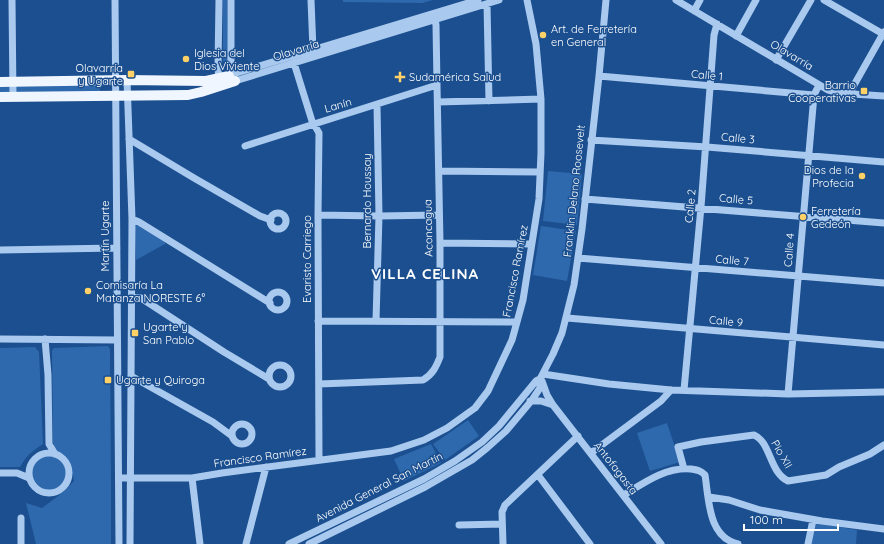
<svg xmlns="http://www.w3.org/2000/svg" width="884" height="544" font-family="Quicksand,sans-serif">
	<rect width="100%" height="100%" fill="#1b4f8f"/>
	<!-- green -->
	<path fill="#2e69ad" d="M223,0H227L228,63L226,64L223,61Z
		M343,0H433L422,3L343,2Z
		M100,85V92L0,93V87Z
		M548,171L582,174L577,225L543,221Z
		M137,225L165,241V244L136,260L135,226Z
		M541,226L576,231L567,281L533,275Z
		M108,346L110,349L111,480V544H36L26,503L42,508L62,493L74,481L70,464L67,459L56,452L53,442L52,350L54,348Z
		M35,347L39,352L43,444C31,452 27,455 20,467H0V348Z
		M468,420L479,436L445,460L433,444Z
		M667,423L680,462L650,471L637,433Z
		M431,444L441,463L404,481L394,459Z
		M30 474a19 19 0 1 1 38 0a19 19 0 1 1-38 0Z
		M816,523L857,530L856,544H811Z"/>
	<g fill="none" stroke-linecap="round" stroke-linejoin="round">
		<!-- minor -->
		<path stroke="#a9c9ee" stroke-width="7" d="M12,0L13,97
			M115,0L119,544
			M231,0V65L235,81L499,0
			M311,0L313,50
			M676,0L828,90L837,93L884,96
			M824,0L883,34
			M487,4L489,101
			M694,11L700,0
			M736,36L756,0
			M776,60L811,0
			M294,63L312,121L319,133L318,215L319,460
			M233,74L478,0
			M599,76L814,95
			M127,80L132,219L130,544
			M219,82L218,67L219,0
			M849,94L884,32
			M438,102L541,99
			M129,139L194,178L260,216L271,220
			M591,140L707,147L884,162
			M245,146L437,85
			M439,171L540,172
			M585,199L884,223
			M270 221a8 8 0 1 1 16 0a8 8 0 1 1-16 0Z
			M318,215L379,216L439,215
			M132,219L139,222L270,303
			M440,243L531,244
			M0,250L117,248
			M578,258L884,283
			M269 301a9 9 0 1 1 18 0a9 9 0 1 1-18 0Z
			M132,297L141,298L224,352L269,379
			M567,318L884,345
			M318,321L517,322
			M376,321L379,216L377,105
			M0,339L117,340
			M45,339L48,375L49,444L55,454
			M269 376a11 11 0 1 1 22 0a11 11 0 1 1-22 0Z
			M543,374L609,384L671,390L788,394L884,392
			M131,376L213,422L232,436
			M542,381L547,395L553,405L661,544
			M319,384L423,380C433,374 436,367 440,357V243L437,85L436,25L434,14
			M684,390L701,207L714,35L717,24
			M788,394L814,95L819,85
			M530,401H541L553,405
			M232 434a10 10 0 1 1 20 0a10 10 0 1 1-20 0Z
			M29 473a20 20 0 1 1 40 0a20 20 0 1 1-40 0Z
			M591,453L661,401L671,390
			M684,469L678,447L701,442L754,435C771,442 769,472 788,481L826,475L839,467L870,454L884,445
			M0,473H17L29,478
			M538,475L590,544
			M119,478H192L222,473L391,451L424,440L447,428L475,408L488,391L512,340L523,300L539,199L541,153V99L536,44L527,0
			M192,478L200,544
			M624,495C645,482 666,467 691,469C697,470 700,470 705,475C709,500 708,537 738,544
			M709,497L729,500L760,510L822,521L884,529
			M459,525L502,524
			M21,544V518
			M246,544L266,467
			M289,544L424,479L455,461L482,442L499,426L536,381L540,379L553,354L562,333L574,285L582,229L599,76L606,0
			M309,544L425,487L472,460L487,448L506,431L532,400L540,388V379
			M503,544L502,512L505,505L578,436
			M808,544L813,520"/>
		<!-- major -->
		<path stroke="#f0f6ff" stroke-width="10" d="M0,82L127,80L206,81L229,76
			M0,97L188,95L201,92L235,81"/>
	</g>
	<!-- markers -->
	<g fill="#ffd166" stroke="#1b4f8f" stroke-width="1.5">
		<circle cx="543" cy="35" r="4"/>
		<circle cx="186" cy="59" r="4"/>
		<rect x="127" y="70" width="8" height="8" rx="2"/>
		<path d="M398 71h4v4h4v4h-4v4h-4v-4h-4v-4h4z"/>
		<rect x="860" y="87" width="8" height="8" rx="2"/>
		<circle cx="862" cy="176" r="4"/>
		<circle cx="803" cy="217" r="4"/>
		<circle cx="88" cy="291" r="4"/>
		<rect x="131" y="329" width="8" height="8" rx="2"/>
		<rect x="104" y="376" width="8" height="8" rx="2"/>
	</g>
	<g text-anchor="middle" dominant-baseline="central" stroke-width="3" stroke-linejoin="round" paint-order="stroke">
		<!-- poi labels -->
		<g font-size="11" fill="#fff" stroke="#1b4f8f" text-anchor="start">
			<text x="551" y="29">Art. de Ferretería<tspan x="551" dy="13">en General</tspan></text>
			<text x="194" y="53">Iglesia del<tspan x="194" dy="13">Dios Viviente</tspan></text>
			<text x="123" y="68" text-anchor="end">Olavarría<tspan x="123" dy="13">y Ugarte</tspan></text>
			<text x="409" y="77">Sudamérica Salud</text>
			<text x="856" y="85" text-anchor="end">Barrio<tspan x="856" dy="13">Cooperativas</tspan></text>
			<text x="854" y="170" text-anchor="end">Dios de la<tspan x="854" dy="13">Profecia</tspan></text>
			<text x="811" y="211">Ferretería<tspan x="811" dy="13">Gedeón</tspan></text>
			<text x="96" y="285">Comisaría La<tspan x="96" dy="13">Matanza NORESTE 6°</tspan></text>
			<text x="143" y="327">Ugarte y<tspan x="143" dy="13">San Pablo</tspan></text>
			<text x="116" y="380">Ugarte y Quiroga</text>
		</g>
		<!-- street labels -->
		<g font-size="11" fill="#fff" stroke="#1b4f8f">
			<text transform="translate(296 50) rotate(-17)">Olavarría</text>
			<text transform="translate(792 55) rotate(31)">Olavarría</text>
			<text transform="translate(707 75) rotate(5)">Calle 1</text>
			<text transform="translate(338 105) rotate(-16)">Lanín</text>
			<text transform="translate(738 138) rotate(5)">Calle 3</text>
			<text transform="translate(574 191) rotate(-84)">Franklin Delano Roosevelt</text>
			<text transform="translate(736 199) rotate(5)">Calle 5</text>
			<text transform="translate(367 201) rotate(-90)">Bernardo Houssay</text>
			<text transform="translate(690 206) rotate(-85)">Calle 2</text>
			<text transform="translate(428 228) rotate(-91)">Aconcagua</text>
			<text transform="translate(105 236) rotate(-90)">Martín Ugarte</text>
			<text transform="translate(789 250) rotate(-86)">Calle 4</text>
			<text transform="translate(307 259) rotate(-90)">Evaristo Carriego</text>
			<text transform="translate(732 260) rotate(5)">Calle 7</text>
			<text transform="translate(515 271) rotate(-79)">Francisco Ramírez</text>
			<text transform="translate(726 321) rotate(5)">Calle 9</text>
			<text transform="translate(782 454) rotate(60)">Pio XII</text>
			<text transform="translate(260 457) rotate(-8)">Francisco Ramírez</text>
			<text transform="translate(616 468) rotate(52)">Antofagasta</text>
			<text transform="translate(379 487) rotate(-27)">Avenida General San Martín</text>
		</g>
		<!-- district labels -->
		<g font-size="15" font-weight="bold" letter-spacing="1" fill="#fff" stroke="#1b4f8f">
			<text x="425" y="273">VILLA CELINA</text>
		</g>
	</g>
	<!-- scale -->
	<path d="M744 524v6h94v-6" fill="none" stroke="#ffffff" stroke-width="2"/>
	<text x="750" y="524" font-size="12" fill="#ffffff" stroke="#1b4f8f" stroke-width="3" paint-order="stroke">100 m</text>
</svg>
